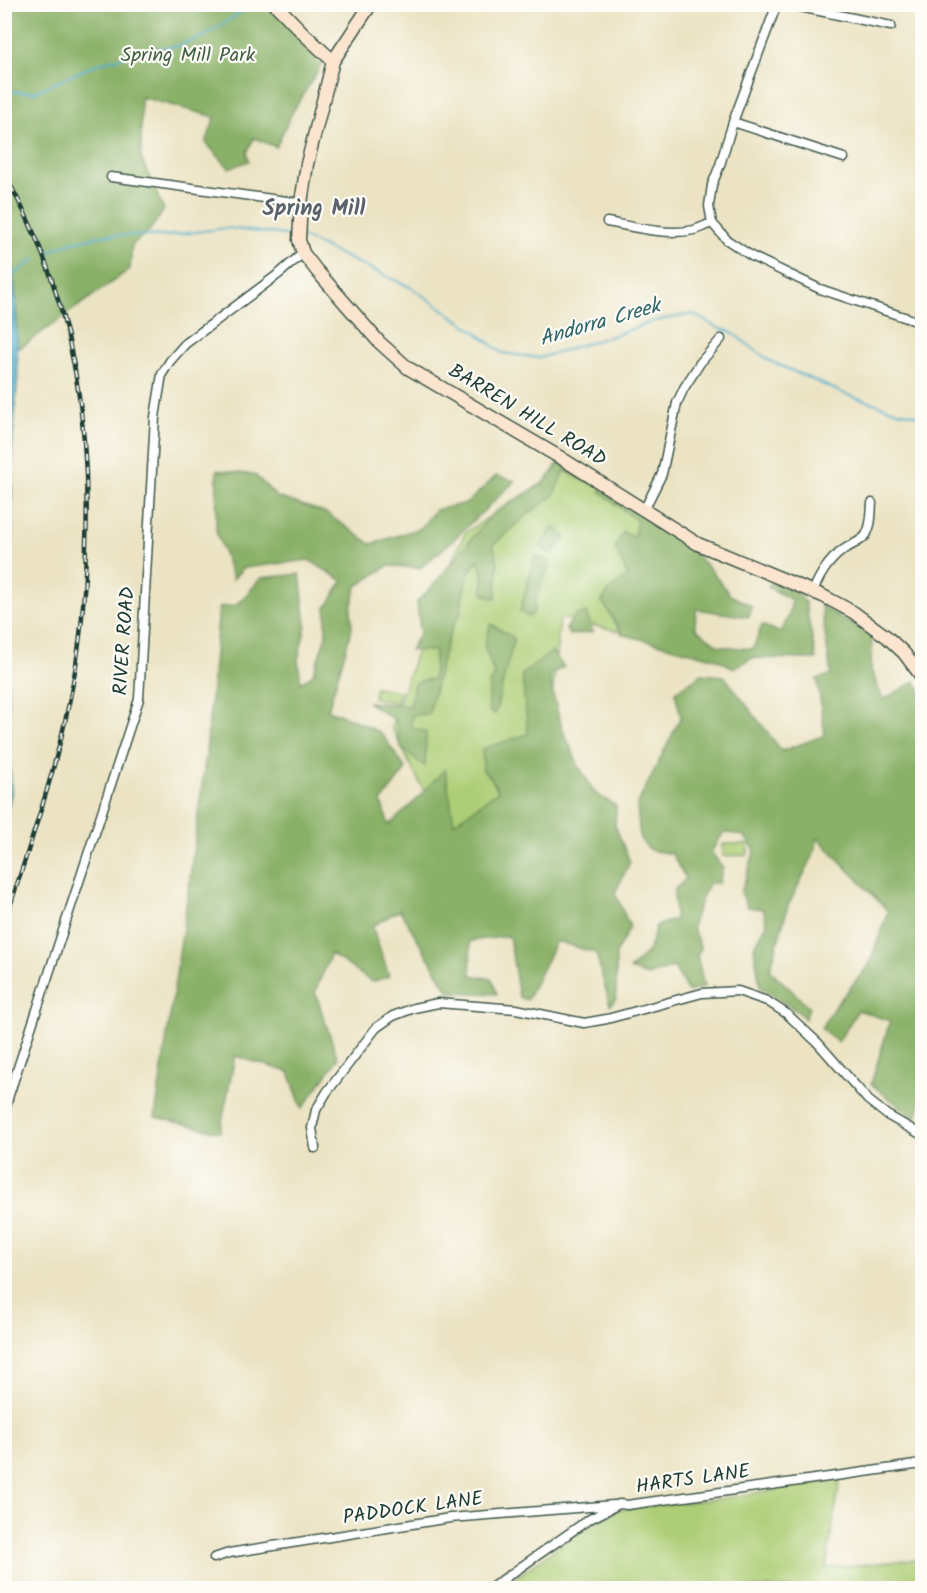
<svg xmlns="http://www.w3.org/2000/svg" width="927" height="1593" font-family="Kalam,sans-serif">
	<rect width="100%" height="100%" fill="#fdfcf7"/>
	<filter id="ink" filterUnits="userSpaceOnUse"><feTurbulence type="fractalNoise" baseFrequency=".0167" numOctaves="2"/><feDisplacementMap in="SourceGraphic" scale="12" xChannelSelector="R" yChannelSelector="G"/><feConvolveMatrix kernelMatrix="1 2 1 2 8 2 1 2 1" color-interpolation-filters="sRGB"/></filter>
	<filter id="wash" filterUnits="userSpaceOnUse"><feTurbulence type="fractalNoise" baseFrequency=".008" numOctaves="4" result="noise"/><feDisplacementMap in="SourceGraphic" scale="24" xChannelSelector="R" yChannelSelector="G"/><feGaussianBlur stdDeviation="1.35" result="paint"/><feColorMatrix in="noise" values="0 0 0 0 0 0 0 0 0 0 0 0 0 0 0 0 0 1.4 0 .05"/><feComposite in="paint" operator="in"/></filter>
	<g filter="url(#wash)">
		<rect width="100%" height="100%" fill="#ebe3c3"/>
		<!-- green -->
		<path fill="#adce76" stroke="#668655" stroke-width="1.5" d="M561,458L696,549L683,576L702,650L560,618L545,770L525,838L448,833L430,803L391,727L432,605L465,533L510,503L547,481Z
			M375,687L400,691L397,703L373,698Z
			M723,844H748V855L723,856Z
			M840,1480L826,1568L922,1559V1588H501L572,1537L621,1509L717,1499Z"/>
		<!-- forest -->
		<path fill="#8ab167" stroke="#54774e" stroke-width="1.5" d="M4,5H274L327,56L293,111L276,147L254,138L247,153L249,161L229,168L206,143L215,117L141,97V158L164,210L150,230L132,245L130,269L17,350C17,315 18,278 4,246Z
			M560,463L594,485L564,471L553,496L527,515L493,545L498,563L496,599L483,594V575L478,560L467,576L462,599L461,613L454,623L444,651L429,714L412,715L411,727L426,732L425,766L401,748L395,720L367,702L410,706L414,684L424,680L433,679L435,651L410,650L420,633L417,602L431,588L492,514L543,484Z
			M217,470L255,475L277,497L326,513L371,544L421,528L435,510L467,503L496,476L515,481L451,542L420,568L388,566L357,586L351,608L352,628L328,710L352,719L381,733L406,769L381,802L389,825L411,805L445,769L454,823L498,791L491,778L483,771L482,749L528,734L522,674L552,652L564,667L549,675L552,691L562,728L579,767L595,793L616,806L615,826L630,862L615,893L630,927L616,953V999L610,1005L596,953L556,941L527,1000L519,997L509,936L470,941L471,975L492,979L497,994L449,992L400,910L372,926L389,976L372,982L331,954L315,992L338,1059L302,1109L289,1072L235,1056L220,1132L155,1117L186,907L206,754L219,607L237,605L261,578L300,574L306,625L298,659L301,683L313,674L326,636V608L343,581L309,560L243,568L233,579L216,531Z
			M603,489L672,531L711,570L730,595L752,606L748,617L696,609L695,628L719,646L753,649L762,625L781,633L789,615L792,600L768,587L772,581L796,592L805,602L816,659L752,658L734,668L717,659L622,634L602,601L611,588L628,576L615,548L623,532L634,537L637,521L600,491Z
			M554,526L566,538L551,554L540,547Z
			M535,556L551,561L535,602L534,612L529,617L520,612Z
			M821,606L872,636L871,670L883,700L915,681L922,693V772H921L919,802L922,806V1094L916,1119L871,1084L890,1021L858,1010L838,1042L821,1028L835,1006L869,965L888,911L818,838L813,856L788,906L770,970L809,1007L805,1019L797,1011L760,987L754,947L767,924L763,909L747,907L741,892L755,850L744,836L724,832L711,852L723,868L719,883H709L701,900L692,927L701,949L697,954L704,987L688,992L674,967L647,976L630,969L649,950L656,926L675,919L674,890L686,879L672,854L650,850L640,839L637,805L681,717L675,692L702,674L724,676L782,751L825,735L817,679L831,675Z
			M586,613L593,632L569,635L566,629L575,615Z
			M491,624L514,638L495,714L489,711V683L495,676L484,645Z"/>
		<!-- water -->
		<path fill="#4aabc9" stroke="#34747e" stroke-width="1.5" d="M5,246L11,260L16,300L18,376L12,452V540L5,607L11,793L5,822Z"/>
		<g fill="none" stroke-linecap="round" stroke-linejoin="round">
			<!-- stream -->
			<path stroke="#4aabc9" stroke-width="2" d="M4,90L8,92H35L97,64L143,51L177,46L205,36L244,10L258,4
				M302,237L412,288L476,332L502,353L539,358L618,334L654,321L693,314L718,328L731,332L770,361L845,394L898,411L922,416
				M47,253L72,242L106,235L165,236L226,228L293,236
				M11,277L35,259"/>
		</g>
	</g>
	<g filter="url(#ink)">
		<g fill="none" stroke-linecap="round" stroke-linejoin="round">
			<!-- street casing -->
			<g stroke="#3e5649" stroke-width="11">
				<path id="street" d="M777,4L733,122L720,165L712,185L709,206L712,223L727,240L753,257L820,289L922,323
					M786,4L891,26
					M733,122L844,158
					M111,177L301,203
					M607,222C634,227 667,236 694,230C700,228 706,225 712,223
					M644,510L662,474L677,403L684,388L700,363L721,339
					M813,591C820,575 828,561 843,550C850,545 861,542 866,535C872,525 871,514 872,503
					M4,1114L9,1095L139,699L155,417L162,374L170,361L185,344L280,273L303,253
					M315,1148L312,1128L316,1110L327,1092L376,1028L393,1016L414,1008L438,1003L516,1009L584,1023L607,1019L702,993L738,991L767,1001L787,1014L818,1043L868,1100L887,1115L922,1135
					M214,1558L229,1553L450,1518L614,1505
					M491,1588L588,1520L619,1504L627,1505L922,1464"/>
			</g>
			<!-- secondary casing -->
			<g stroke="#3e5649" stroke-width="15">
				<path id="secondary" d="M275,4L304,34L333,61
					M371,4L333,61L307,164L301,203L299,240L303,253L317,271L379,342L408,368L561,458L698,544L823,596L853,612L887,637L904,653L922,677"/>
			</g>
			<!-- street -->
			<use href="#street" stroke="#fff" stroke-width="8"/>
			<!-- secondary -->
			<use href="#secondary" stroke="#fbe5cf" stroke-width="12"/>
			<!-- rail casing -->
			<g stroke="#1f3d34" stroke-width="4.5">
				<path id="rail" d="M4,174C70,287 91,416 86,545C85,599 80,651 69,703C54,777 27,852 4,925"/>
			</g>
			<!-- rail -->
			<use href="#rail" stroke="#fdfcf7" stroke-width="2" stroke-dasharray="7" stroke-linecap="butt"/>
		</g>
	</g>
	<g text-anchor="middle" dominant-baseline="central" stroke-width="4.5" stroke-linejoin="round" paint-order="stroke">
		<!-- park labels -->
		<g font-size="20" fill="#426144" stroke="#fdfcf7">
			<text x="188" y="56">Spring Mill Park</text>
		</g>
		<!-- street labels -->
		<g font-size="20" fill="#1f3d34" stroke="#fdfcf7">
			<text transform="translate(527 416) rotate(31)">BARREN HILL ROAD</text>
			<text transform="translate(125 641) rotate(-86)">RIVER ROAD</text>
			<text transform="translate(693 1480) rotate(-8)">HARTS LANE</text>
			<text transform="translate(413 1509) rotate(-8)">PADDOCK LANE</text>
		</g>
		<!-- water labels -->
		<g font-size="21" font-style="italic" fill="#2e6468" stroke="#fdfcf7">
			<text transform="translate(600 323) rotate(-16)">Andorra Creek</text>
		</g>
		<!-- quarter labels -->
		<g font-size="22" font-weight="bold" fill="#5a636c" stroke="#fdfcf7">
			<text x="314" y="209">Spring Mill</text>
		</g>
	</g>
	<!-- margin -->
	<rect width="927" height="1593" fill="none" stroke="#fdfcf7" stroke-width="24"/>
</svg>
